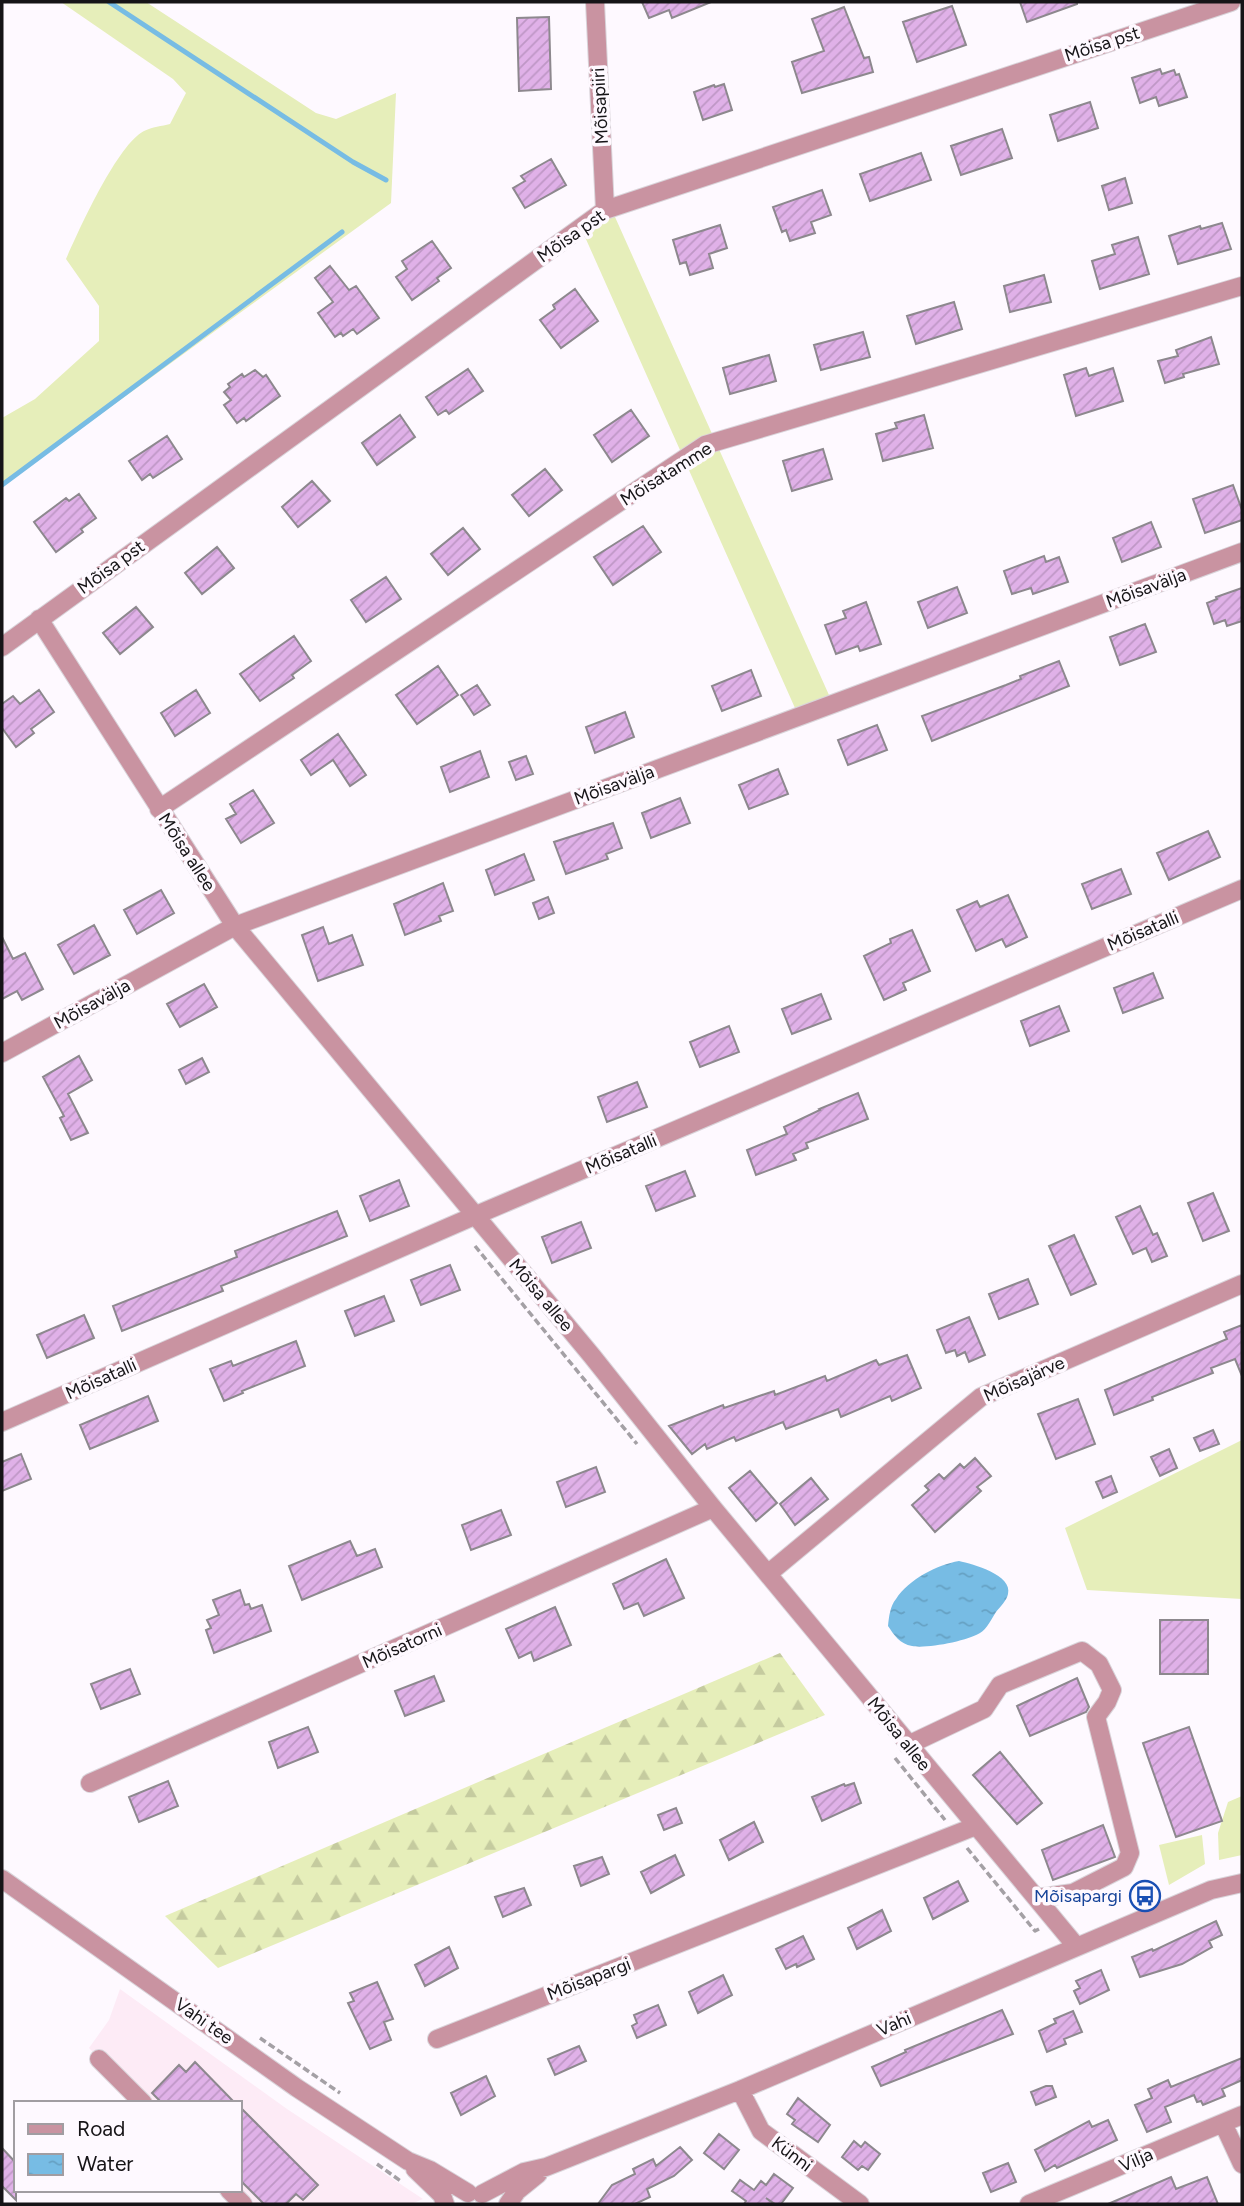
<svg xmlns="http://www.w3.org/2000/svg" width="1244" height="2206" font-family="Figtree,sans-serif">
	<defs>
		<pattern id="forest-firs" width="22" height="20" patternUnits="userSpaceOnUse" patternTransform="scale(1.75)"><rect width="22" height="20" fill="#e6eeba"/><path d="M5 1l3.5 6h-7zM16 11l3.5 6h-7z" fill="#c5cb9f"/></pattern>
		<pattern id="water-ripples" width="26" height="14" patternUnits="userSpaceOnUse" patternTransform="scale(1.75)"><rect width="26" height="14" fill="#77bce4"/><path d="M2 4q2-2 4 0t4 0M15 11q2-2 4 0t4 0" fill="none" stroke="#66a1c3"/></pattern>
		<pattern id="building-hatch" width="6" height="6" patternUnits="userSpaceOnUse" patternTransform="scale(1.75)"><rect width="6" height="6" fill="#e0b1e8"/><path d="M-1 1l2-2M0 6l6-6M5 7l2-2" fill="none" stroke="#bf97c6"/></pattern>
	</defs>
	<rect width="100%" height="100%" fill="#fef9ff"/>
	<!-- commercial -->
	<path fill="#fdebf6" d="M120,1989L287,2109L423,2199L411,2204H239L240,2103H142L89,2048L109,2020Z"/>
	<!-- grass -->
	<path fill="#e6eeba" d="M61,2H146L316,113L336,119L396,93L391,203L2,486V418L35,399L99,341V306L66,259C79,230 117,145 144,131C152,127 162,126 170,124L186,93L173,79Z
		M611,208L833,704L799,717L581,228Z
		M1242,1440V1599L1087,1590L1065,1528Z
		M1242,1796V1855L1219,1860L1218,1833L1228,1802Z
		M1202,1835L1205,1864L1169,1885L1159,1845Z"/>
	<!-- forest -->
	<path fill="url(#forest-firs)" d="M780,1653L825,1715L218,1968L165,1916Z"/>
	<!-- water -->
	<path fill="url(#water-ripples)" d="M959,1561C973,1564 1013,1575 1008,1594C1007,1600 1000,1607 996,1612C992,1618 987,1629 980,1633C967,1641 926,1649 912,1646C900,1644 894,1635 888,1626C889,1617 890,1606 896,1599C909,1579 937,1565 959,1561Z"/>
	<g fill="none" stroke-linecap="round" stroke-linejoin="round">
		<!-- stream -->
		<path stroke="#77bce4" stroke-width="5" d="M109,2L353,162L386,180
			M2,485L342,232"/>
	</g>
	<!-- building -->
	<path fill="url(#building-hatch)" stroke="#8d888e" stroke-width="2" d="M642,2H711L672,18L669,10L649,18Z
		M1020,2H1077V4L1027,22Z
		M952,6L966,45L917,62L903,22Z
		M844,7L864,58L869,57L873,72L802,93L792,62L824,51L812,19Z
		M549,17L551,89L519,91L517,18Z
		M1160,69L1162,74L1174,70L1176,75L1179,74L1187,97L1159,106L1156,97L1140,103L1132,78Z
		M724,84L732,110L703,120L694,92L714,85L715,87Z
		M1090,102L1098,128L1058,141L1050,115Z
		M1002,129L1012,158L961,175L951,146Z
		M921,153L931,180L870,201L860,174Z
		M551,159L566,185L525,208L513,188L525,181L521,176Z
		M1125,178L1132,203L1109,210L1102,186Z
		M822,190L831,215L811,222L815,233L790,241L786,230L782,232L773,207Z
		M1222,223L1231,249L1178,264L1169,236L1200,226L1201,229Z
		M720,225L727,248L709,254L713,268L690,275L686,262L680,264L673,240Z
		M1138,237L1149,274L1100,289L1092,261L1115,254L1112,245Z
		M432,241L451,268L437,278L439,281L412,300L396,277L407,269L402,261Z
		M330,266L349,290L356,286L379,318L357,334L353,329L343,336L341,333L335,337L318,313L333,302L315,278Z
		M1044,275L1051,302L1010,312L1004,286Z
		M575,289L598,321L561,348L540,320L555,309L553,305Z
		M954,302L962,329L916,344L907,316Z
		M863,332L870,357L821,370L814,345Z
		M1211,337L1219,364L1183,374L1184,377L1165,383L1158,361L1178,356L1176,350Z
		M769,355L776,381L730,394L723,368Z
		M1086,368L1089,376L1113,368L1123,401L1076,416L1064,375Z
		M468,369L483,391L449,414L446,410L438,415L426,397Z
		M255,370L263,377L266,375L280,396L246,421L244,418L237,423L224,405L231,400L224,392L230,387L228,384L242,374L244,377Z
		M631,410L649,436L612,462L594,435Z
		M400,415L415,437L377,465L362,443Z
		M924,415L933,448L883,461L876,434L897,428L895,423Z
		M167,436L182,459L153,478L150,474L142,480L129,461Z
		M823,449L832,479L792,491L783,461Z
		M545,469L562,490L529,516L512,495Z
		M312,481L330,501L298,527L282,507Z
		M1233,485L1242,510V520L1205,533L1193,499Z
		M79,494L96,518L81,529L83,532L56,552L34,522L66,498L69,501Z
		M1151,522L1161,547L1122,562L1113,538Z
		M643,526L661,552L613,585L594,557Z
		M463,528L480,549L448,575L431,554Z
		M217,547L234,568L202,594L185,573Z
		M1044,556L1046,562L1059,557L1068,582L1033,594L1031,588L1012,594L1004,571Z
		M386,577L401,599L366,622L351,600Z
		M957,587L967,613L928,628L918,602Z
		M1242,588V621L1227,626L1225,620L1214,624L1207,603L1217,599L1216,597Z
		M866,602L881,644L860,651L858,646L836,654L825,625L846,618L843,611Z
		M136,607L153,627L120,654L103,633Z
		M1145,624L1156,652L1120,665L1110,637Z
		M294,636L311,661L292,675L294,678L260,701L240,674Z
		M1059,661L1069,686L932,741L922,716L1006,685L1021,679L1020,676Z
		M438,666L458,695L417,724L396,695Z
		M751,670L761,696L722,711L712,686Z
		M477,685L490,705L474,715L461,695Z
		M39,690L54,712L31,729L34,733L16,747L2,728V704L13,696L20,704Z
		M196,690L210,713L175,736L161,713Z
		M625,712L634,737L595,753L586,727Z
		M877,725L887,750L848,765L838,740Z
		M338,734L366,775L350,786L333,760L311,775L301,760Z
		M480,751L489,777L450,792L441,767Z
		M526,756L533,774L516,780L509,762Z
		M778,769L788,794L749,809L739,785Z
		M253,790L274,823L241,843L226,819L236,814L230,804Z
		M680,798L690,823L651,838L642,813Z
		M613,823L622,848L606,854L608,859L566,874L554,842Z
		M1208,831L1220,857L1169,880L1157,853Z
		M524,854L534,880L495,895L486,870Z
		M1121,869L1131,894L1092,909L1082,884Z
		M443,883L453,911L439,916L441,921L405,935L394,904Z
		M161,890L174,913L137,934L124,910Z
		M1008,895L1027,937L1006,947L1002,939L976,951L957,910L977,901L980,907Z
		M548,897L554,913L539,919L533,903Z
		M94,925L110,955L74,974L58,945Z
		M323,927L329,944L352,935L363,965L318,981L302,935Z
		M912,930L930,971L903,983L906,990L884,1000L864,956L891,943L890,939Z
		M2,937L13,959L25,953L43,989L22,1000L17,991L2,999Z
		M1153,973L1163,998L1123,1013L1114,988Z
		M204,984L217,1007L180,1027L167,1004Z
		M821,994L831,1019L792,1034L782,1009Z
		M1059,1006L1069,1031L1030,1046L1021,1021Z
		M729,1026L739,1052L700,1067L690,1042Z
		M79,1056L92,1080L68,1094L88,1133L71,1140L60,1118L64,1116L43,1077Z
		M202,1058L209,1072L186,1084L179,1070Z
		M637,1082L647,1107L607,1122L598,1097Z
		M858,1093L868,1119L806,1143L808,1148L793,1154L796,1160L756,1175L747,1150L787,1134L784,1127L820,1110L819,1109Z
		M685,1171L695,1196L656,1211L646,1186Z
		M399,1180L409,1206L370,1221L360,1196Z
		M1213,1193L1229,1231L1203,1241L1188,1203Z
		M1140,1206L1153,1235L1157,1233L1167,1256L1152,1262L1146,1248L1133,1254L1116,1217Z
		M337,1211L347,1236L221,1286L223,1291L122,1331L113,1306L237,1257L235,1251Z
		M581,1222L591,1248L552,1263L542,1237Z
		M1074,1235L1096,1284L1071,1295L1049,1246Z
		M450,1265L460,1290L421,1305L411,1280Z
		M1028,1279L1038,1304L999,1319L989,1294Z
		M384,1296L394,1321L355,1336L345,1311Z
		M84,1315L94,1338L47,1358L37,1335Z
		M969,1317L985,1355L969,1362L965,1352L957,1356L955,1350L946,1353L937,1330Z
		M1242,1325V1376L1235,1359L1211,1368L1213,1373L1152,1397L1153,1400L1114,1415L1105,1390L1227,1339L1224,1332Z
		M296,1341L305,1366L242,1391L243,1393L224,1401L210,1369L231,1361L233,1366Z
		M907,1355L921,1388L892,1401L890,1396L841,1417L838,1409L786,1429L783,1422L736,1441L734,1437L707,1449L705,1444L692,1454L669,1426L723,1405L724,1408L774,1391L775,1395L825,1376L827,1381L876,1360L879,1365Z
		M148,1396L158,1421L90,1449L80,1425Z
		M1078,1399L1095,1444L1056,1459L1038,1414Z
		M1213,1430L1219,1444L1200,1451L1194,1438Z
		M1169,1449L1177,1468L1160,1476L1151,1457Z
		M21,1454L31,1479L2,1491V1462Z
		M975,1458L991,1476L977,1487L981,1491L935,1532L912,1505L929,1490L925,1486L939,1474L944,1479L960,1464L964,1468Z
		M596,1467L605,1492L566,1507L557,1482Z
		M750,1471L777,1503L756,1521L729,1488Z
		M1111,1476L1117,1492L1103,1498L1096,1482Z
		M811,1478L828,1499L795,1525L780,1504Z
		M501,1510L511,1535L471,1550L462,1525Z
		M350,1541L357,1556L375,1549L382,1567L302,1600L289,1566Z
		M666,1559L684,1598L644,1616L638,1603L624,1609L613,1584Z
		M240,1590L245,1605L249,1604L251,1609L262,1605L271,1631L214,1653L206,1630L211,1628L207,1620L219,1615L213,1600Z
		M555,1607L571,1645L534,1661L531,1652L519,1658L506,1629Z
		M1160,1620H1208V1674H1160Z
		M130,1669L140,1694L101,1709L91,1684Z
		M434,1676L444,1701L405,1716L395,1691Z
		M1077,1678L1089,1707L1086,1712L1030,1736L1017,1706Z
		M308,1727L318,1752L278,1768L269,1742Z
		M1189,1727L1222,1821L1176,1837L1143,1743Z
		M1000,1752L1042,1803L1017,1824L973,1775Z
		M168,1781L178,1806L139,1822L129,1797Z
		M854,1783L861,1803L822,1821L812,1797L844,1784L845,1786Z
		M676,1808L682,1823L664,1830L658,1815Z
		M754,1822L763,1842L729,1860L720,1840Z
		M1103,1825L1115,1857L1053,1880L1042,1850Z
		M675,1855L684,1875L651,1893L641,1872Z
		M602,1857L609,1874L581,1886L574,1866Z
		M958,1881L968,1901L933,1919L924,1898Z
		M524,1888L531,1905L503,1917L495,1897Z
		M882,1910L891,1931L857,1949L848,1928Z
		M1216,1921L1222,1935L1209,1941L1212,1947L1182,1964L1140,1977L1132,1957L1152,1949L1153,1951Z
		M803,1936L814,1959L797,1967L796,1964L786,1969L776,1949Z
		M449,1947L458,1968L425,1986L415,1965Z
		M1101,1970L1109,1990L1080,2004L1074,1991L1080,1988L1076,1981Z
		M723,1975L732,1995L698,2013L689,1992Z
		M377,1982L393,2019L384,2022L391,2040L370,2049L348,2003L354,2001L350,1993Z
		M658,2005L666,2025L637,2038L632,2026L637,2023L634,2015Z
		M1002,2010L1013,2034L881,2086L872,2067L906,2052L905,2050Z
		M1073,2011L1082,2032L1064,2039L1066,2044L1047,2052L1039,2031L1056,2023L1054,2019Z
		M579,2046L586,2061L555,2075L548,2059Z
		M1242,2058V2080L1222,2089L1225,2096L1203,2105L1201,2101L1197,2102L1194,2095L1165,2107L1171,2122L1147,2132L1135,2105L1152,2098L1148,2089L1168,2080L1171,2087Z
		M195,2062L235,2103H162L152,2093L179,2065L186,2072Z
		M486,2076L495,2096L461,2115L451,2093Z
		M1046,2086H1052L1056,2097L1036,2105L1031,2092Z
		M798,2098L830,2125L818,2142L792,2124L795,2120L787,2114Z
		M240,2107L318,2185L303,2200L296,2194L286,2204H264L240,2180Z
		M1108,2120L1117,2140L1057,2168L1055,2165L1045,2171L1035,2150L1089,2121L1092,2127Z
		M719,2134L739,2150L724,2169L704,2153Z
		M854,2141L861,2147L865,2142L880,2154L868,2170L862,2166L858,2170L842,2157Z
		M680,2147L692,2160L674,2176L647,2189L650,2197L635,2204H598L612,2185L635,2174L633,2169L653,2159L656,2166Z
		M2,2148L16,2163V2200L2,2186Z
		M1008,2163L1016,2182L991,2192L983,2173Z
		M774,2174L793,2188L781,2204H775L766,2198L774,2204H744L746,2201L732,2191L740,2180L754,2190L761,2181L766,2185Z
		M1171,2177L1176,2189L1207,2177L1218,2204H1108Z"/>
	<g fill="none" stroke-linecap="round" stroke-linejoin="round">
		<!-- minor casing -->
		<g stroke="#d9d4da" stroke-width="20">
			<path id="minor" d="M595,2L605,210
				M39,619L235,926L592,1356L713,1508L1076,1946
				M2,647L605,210L1231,2
				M159,809L705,445L1242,286
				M2,1053L235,926L1242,552
				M2,1422L474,1216L1242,889
				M769,1573L981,1397L1242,1284
				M908,1745L984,1709L1000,1685L1082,1651L1099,1664L1112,1690L1107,1702L1096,1717L1130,1853L1124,1867L1073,1893L1037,1898
				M90,1783L713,1508
				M2,1879L297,2088L408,2161L430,2170L468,2193
				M437,2039L976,1826
				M99,2059L143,2103
				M740,2090L761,2131L860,2204
				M1223,2123L1242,2164
				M415,2169L442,2195L445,2204
				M229,2190L243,2204
				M482,2194L524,2172L546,2167L740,2090L1211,1890L1242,1883
				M508,2204L517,2191L538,2174
				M1029,2204L1242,2115"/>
		</g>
		<!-- path -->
		<path stroke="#a4a0a5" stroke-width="3.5" stroke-dasharray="7 3.5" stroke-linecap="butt" d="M475,1246L637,1444
			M895,1758L945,1820
			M967,1848L1035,1931L1039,1929
			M260,2038L340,2093
			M377,2164L402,2182"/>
		<!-- minor -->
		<use href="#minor" stroke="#c993a1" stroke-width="18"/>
	</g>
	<!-- icons -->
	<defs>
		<g id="bus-ring" transform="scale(1.575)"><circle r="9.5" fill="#fef9ff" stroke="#1a4fb4" stroke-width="1.5"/><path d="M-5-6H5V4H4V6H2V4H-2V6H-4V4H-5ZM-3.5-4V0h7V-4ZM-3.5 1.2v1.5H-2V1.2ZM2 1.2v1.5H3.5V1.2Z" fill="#1a4fb4"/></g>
	</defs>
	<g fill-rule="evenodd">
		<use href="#bus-ring" x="1145" y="1896"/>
	</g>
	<g text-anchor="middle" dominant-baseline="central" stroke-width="7" stroke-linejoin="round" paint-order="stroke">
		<!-- street labels -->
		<g font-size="18" fill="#161417" stroke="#fef9ff">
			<text transform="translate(1102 44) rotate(-18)">Mõisa pst</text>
			<text transform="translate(600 106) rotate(-93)">Mõisapiiri</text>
			<text transform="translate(571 236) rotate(-35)">Mõisa pst</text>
			<text transform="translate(666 474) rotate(-32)">Mõisatamme</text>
			<text transform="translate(111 567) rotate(-36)">Mõisa pst</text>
			<text transform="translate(1146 588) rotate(-20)">Mõisavälja</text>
			<text transform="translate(614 785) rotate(-20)">Mõisavälja</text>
			<text transform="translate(187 852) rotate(57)">Mõisa allee</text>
			<text transform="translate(1143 931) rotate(-23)">Mõisatalli</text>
			<text transform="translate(92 1004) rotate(-29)">Mõisavälja</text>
			<text transform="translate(621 1154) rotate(-23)">Mõisatalli</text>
			<text transform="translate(541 1295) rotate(50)">Mõisa allee</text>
			<text transform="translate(101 1379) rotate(-24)">Mõisatalli</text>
			<text transform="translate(1024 1379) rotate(-24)">Mõisajärve</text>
			<text transform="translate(402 1646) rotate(-24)">Mõisatorni</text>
			<text transform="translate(899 1734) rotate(51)">Mõisa allee</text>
			<text transform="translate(589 1979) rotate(-21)">Mõisapargi</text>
			<text transform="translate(204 2021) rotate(35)">Vahi tee</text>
			<text transform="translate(894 2024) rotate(-23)">Vahi</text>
			<text transform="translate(792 2154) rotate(37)">Künni</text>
			<text transform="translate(1136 2160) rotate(-23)">Vilja</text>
		</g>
		<!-- transit labels -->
		<g font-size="18" fill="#164399" stroke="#fef9ff" text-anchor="end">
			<text x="1122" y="1896">Mõisapargi</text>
		</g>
	</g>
	<!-- border -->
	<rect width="1244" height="2206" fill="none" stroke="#161417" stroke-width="7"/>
	<!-- legend -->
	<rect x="14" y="2101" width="228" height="91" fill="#fef9ff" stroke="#a19da2" stroke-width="2"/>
	<rect x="28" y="2124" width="35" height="10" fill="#c993a1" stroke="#a19da2" stroke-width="2"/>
	<text x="77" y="2136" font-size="21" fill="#161417">Road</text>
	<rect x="28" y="2154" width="35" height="21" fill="url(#water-ripples)" stroke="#a19da2" stroke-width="2"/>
	<text x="77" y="2171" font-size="21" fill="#161417">Water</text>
</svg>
